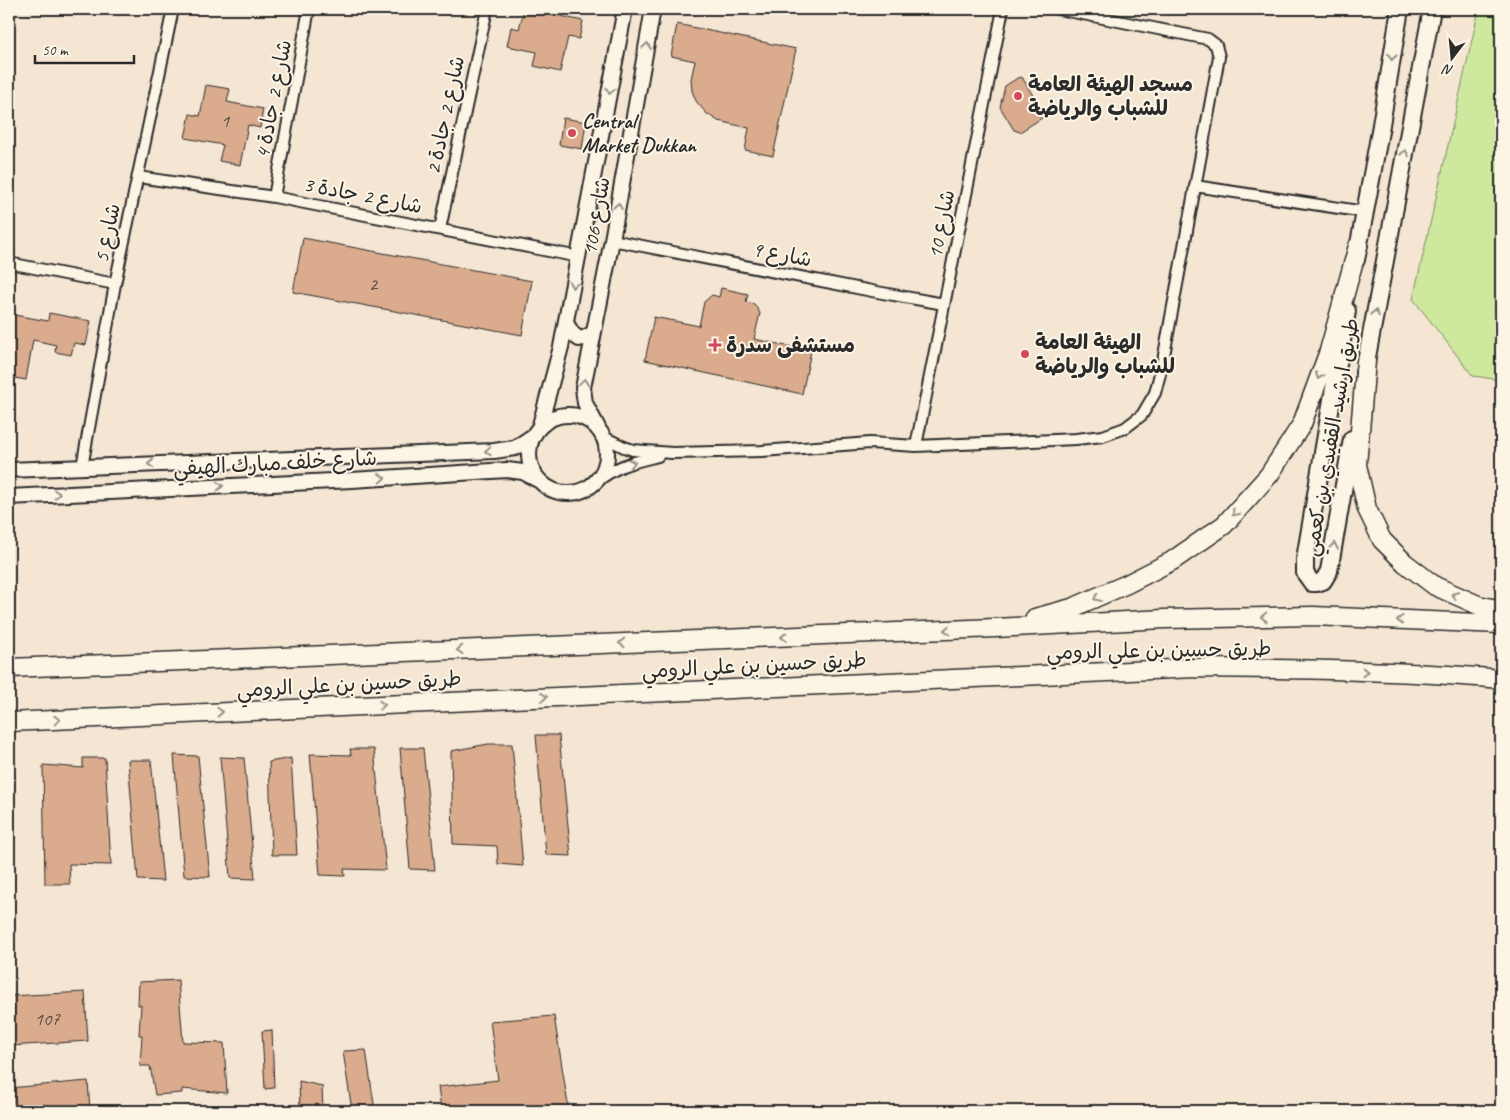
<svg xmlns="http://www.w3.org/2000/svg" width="1510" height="1120" font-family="Caveat,'Playpen Sans Arabic',sans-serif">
	<rect width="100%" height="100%" fill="#f5e6d3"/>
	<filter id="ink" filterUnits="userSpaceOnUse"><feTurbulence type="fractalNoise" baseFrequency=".02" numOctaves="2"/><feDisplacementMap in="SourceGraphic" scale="10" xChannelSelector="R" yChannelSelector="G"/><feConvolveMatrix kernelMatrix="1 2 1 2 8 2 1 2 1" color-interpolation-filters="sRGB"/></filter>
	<g filter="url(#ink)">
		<!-- green -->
		<path fill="#cee89e" stroke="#7c8a64" d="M1479,9H1501V380L1473,376L1413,299Z"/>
		<!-- building -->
		<path fill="#daab8c" stroke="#2b2b2b" d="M524,9H548L547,13L583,21L579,39L568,37L560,72L534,66L537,52L507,46L511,27L519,29Z
			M677,24L796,49L773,156L745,150L749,128L718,121L706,113L696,101L692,91L691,79L695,61L671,56Z
			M1019,77L1020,78L1022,77L1045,116L1020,132L1014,130L1000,107L1005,86Z
			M206,85L230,89L227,102L263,109L260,128L248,125L240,165L219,161L223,145L185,138L190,114L200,116Z
			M563,118L586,122L582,149L559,145Z
			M303,238L532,281L522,335L293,292Z
			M721,288L748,294L746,302L754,304L760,313L754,339L811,351L802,394L645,360L654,317L699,326L704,302L712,295L719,297Z
			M49,313L91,321L86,345L74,343L71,355L55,352L56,345L33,340L26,380L9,377V314L48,321Z
			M536,735H559L571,856L546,855Z
			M488,744H512L523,866L498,864L497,846L453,844L451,751Z
			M400,748H423L435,870L410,869Z
			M350,749H374L386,870L344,869L345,876L320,875L310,754L351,755Z
			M174,755L198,756L210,877L184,876Z
			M220,757L244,758L255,879L230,878Z
			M83,758H105L111,865L69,864L70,884H45L43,765L83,768Z
			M291,758L297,855H272L269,762Z
			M128,760H151L163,881L138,880Z
			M178,980L183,1042L224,1043L227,1093L182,1089V1093L155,1095L150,1066H140L142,1035H139L141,1005H138L139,982Z
			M85,992L88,1041L9,1046V996Z
			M554,1016L569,1111H441L438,1087L498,1080L490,1021Z
			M272,1030L274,1088L265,1089L262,1031Z
			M366,1050L375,1111H352L343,1051Z
			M88,1081L90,1111H9V1088Z
			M299,1081L322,1086L323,1111H300Z"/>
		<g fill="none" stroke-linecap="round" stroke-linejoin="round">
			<!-- minor casing -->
			<g stroke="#2b2b2b" stroke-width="14">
				<path id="minor" d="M138,177L274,197L579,257
					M1195,186L1365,212
					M274,197L309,9
					M440,229L487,9
					M612,240L877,292L944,304
					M9,263L115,284
					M604,437L624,447L633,450L672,453L762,451L870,443L916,446L1076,439L1103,436L1125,428L1142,415L1155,393L1162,366L1219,57L1216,45L1208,39L1058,9
					M916,446L1003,9
					M82,467L115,284L173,9
					M596,482C620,464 630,463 658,456"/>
			</g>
			<!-- tertiary casing -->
			<g stroke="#2b2b2b" stroke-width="18">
				<path id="tertiary" d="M566,323L572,333L579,339L584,338L593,333
					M529 454a39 39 0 1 1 78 0a39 39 0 1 1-78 0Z
					M540,425L561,347L625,9
					M598,428L585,403L583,388L612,240L653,9
					M9,470L494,451L515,448L533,436
					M9,497L352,480L507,470L523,472L540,481"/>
			</g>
			<!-- primary casing -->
			<g stroke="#2b2b2b" stroke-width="20">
				<path id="primary" d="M1356,260L1379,137L1400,9
					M1347,311L1305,559V573L1312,583H1317L1323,581L1329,571L1352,439
					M1364,373L1432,9"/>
			</g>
			<!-- trunk casing -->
			<g stroke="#2b2b2b" stroke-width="21">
				<path id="trunk" d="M1366,361L1357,465L1367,509L1382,540L1405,563L1435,586L1478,605L1501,610
					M1035,618L1072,608L1127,584L1172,561L1224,525L1269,475L1302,424L1329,351L1358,246
					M9,668L995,628L1164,619L1313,616L1501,624
					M9,722L1195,668C1297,669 1400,670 1501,679"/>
			</g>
			<!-- minor -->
			<use href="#minor" stroke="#fcf5e5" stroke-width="10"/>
			<!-- tertiary -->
			<use href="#tertiary" stroke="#fcf5e5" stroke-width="14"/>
			<!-- primary -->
			<use href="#primary" stroke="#fcf5e5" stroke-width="16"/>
			<!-- trunk -->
			<use href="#trunk" stroke="#fcf5e5" stroke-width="18"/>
		</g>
		<!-- one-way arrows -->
		<defs><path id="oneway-chevron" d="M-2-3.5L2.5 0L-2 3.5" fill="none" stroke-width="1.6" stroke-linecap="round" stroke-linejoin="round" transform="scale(1.25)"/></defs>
		<g stroke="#949088">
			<use href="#oneway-chevron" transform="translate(647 46) rotate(-80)"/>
			<use href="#oneway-chevron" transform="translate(1392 57) rotate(99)"/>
			<use href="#oneway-chevron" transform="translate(610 91) rotate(101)"/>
			<use href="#oneway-chevron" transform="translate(1405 153) rotate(-79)"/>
			<use href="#oneway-chevron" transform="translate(618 206) rotate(-80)"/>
			<use href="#oneway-chevron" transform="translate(573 285) rotate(101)"/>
			<use href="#oneway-chevron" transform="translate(1375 313) rotate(-79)"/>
			<use href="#oneway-chevron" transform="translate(1319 376) rotate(110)"/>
			<use href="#oneway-chevron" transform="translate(584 382) rotate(-82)"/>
			<use href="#oneway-chevron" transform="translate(488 451) rotate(177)"/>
			<use href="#oneway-chevron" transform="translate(632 463) rotate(-14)"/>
			<use href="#oneway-chevron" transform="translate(151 464) rotate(178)"/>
			<use href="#oneway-chevron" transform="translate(382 478) rotate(-4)"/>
			<use href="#oneway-chevron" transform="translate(220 486) rotate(-3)"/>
			<use href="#oneway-chevron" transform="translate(57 494) rotate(-3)"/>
			<use href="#oneway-chevron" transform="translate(1235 513) rotate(132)"/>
			<use href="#oneway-chevron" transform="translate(1334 546) rotate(-80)"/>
			<use href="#oneway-chevron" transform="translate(1455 595) rotate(-156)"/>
			<use href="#oneway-chevron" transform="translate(1097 598) rotate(156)"/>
			<use href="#oneway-chevron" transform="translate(1264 617) rotate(179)"/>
			<use href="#oneway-chevron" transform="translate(1400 620) rotate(-178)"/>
			<use href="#oneway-chevron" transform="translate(947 630) rotate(178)"/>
			<use href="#oneway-chevron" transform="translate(784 637) rotate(178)"/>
			<use href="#oneway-chevron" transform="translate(622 643) rotate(178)"/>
			<use href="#oneway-chevron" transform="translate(460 650) rotate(178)"/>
			<use href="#oneway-chevron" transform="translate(1365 672) rotate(2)"/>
			<use href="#oneway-chevron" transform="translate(544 697) rotate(-3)"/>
			<use href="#oneway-chevron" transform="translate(382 705) rotate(-3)"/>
			<use href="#oneway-chevron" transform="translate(220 712) rotate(-3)"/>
			<use href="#oneway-chevron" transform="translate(57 720) rotate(-3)"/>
		</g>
	</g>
	<!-- markers -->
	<g fill="#d1495b" stroke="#fcf5e5" stroke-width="2">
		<circle cx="1018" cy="96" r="5"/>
		<circle cx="572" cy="133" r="5"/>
		<path d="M712.5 337.5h5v5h5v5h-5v5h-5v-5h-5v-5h5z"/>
		<circle cx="1025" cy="354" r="5"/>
	</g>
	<g text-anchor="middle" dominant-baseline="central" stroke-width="4" stroke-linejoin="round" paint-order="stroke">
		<!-- number labels -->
		<g font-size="19" fill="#574b43">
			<text x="225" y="121">1</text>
			<text x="373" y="284">2</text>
			<text x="47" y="1019">107</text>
		</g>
		<!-- poi labels -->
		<g font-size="21" font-weight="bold" fill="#2b2b2b" stroke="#fcf5e5" text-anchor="start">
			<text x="1028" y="84">مسجد الهيئة العامة<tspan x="1028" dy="24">للشباب والرياضة</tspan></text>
			<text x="582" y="121">Central<tspan x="582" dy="24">Market Dukkan</tspan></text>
			<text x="1035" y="342">الهيئة العامة<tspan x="1035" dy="24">للشباب والرياضة</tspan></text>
			<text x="726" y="345">مستشفى سدرة</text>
		</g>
		<!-- street labels -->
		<g font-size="21" fill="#2b2b2b" stroke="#fcf5e5">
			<text transform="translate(273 99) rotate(-79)">شارع 2 جادة 4</text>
			<text transform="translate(445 115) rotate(-78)">شارع 2 جادة 2</text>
			<text transform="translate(363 195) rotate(11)">شارع 2 جادة 3</text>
			<text transform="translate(596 216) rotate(-80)">شارع 106</text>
			<text transform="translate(941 224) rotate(-79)">شارع 10</text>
			<text transform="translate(107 233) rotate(-78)">شارع 5</text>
			<text transform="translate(782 254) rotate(11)">شارع 9</text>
			<text transform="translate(1331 437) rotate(-80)">طريق ارشيد القفيدي بن كعمي</text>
			<text transform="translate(275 463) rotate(-3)">شارع خلف مبارك الهيفي</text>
			<text transform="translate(1159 650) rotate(-1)">طريق حسين بن علي الرومي</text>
			<text transform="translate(754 665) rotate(-3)">طريق حسين بن علي الرومي</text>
			<text transform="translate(349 684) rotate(-3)">طريق حسين بن علي الرومي</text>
		</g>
	</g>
	<!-- margin -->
	<rect width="1510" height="1120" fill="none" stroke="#fcf5e5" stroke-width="30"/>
	<rect x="15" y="15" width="1480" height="1090" fill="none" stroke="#2b2b2b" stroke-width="2" filter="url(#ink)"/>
	<!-- north arrow -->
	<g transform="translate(1452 58) rotate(196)" stroke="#fcf5e5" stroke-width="4" paint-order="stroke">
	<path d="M0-4L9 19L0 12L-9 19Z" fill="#2b2b2b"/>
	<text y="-8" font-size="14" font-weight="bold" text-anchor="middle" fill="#2b2b2b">N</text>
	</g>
	<!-- scale -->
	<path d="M35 55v8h99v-8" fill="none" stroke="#2b2b2b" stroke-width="2.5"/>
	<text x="42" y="55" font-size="15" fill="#2b2b2b" stroke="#fcf5e5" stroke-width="4" paint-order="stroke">50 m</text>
</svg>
